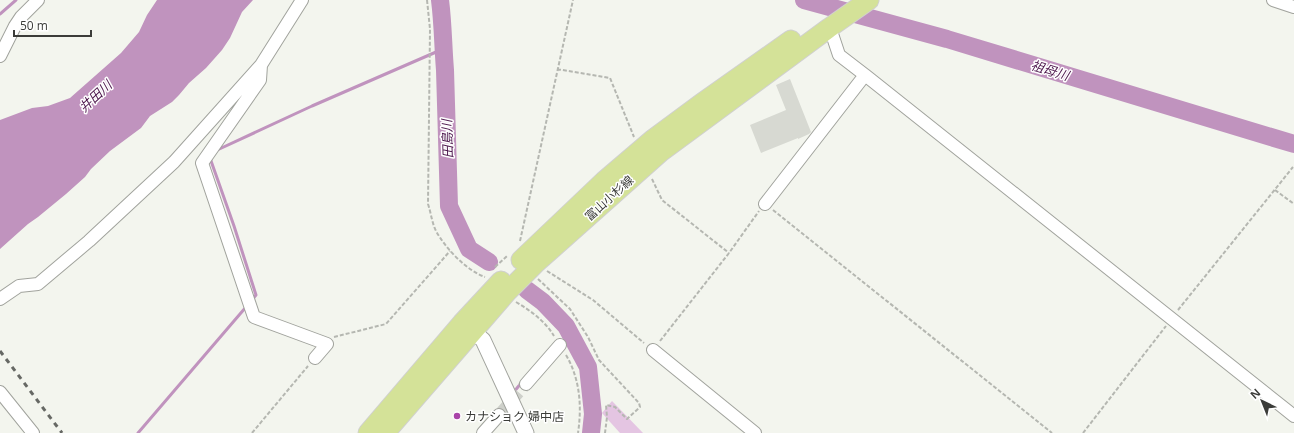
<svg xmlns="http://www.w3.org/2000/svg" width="1294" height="433" font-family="'Open Sans','Noto Sans JP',sans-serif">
	<rect width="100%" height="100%" fill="#f3f5ee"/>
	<!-- green -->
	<path fill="#e4c5e2" d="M612,401L643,433H620L602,413Z"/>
	<!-- water -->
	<path fill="#c093be" d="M157,0H253L242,12L230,38L222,50L206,68L189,83L179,95L172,102L150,116L141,128L110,151L91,169L85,177L66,194L38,217L28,224L0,249V120L32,108L48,106L70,98L121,53L139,32L147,15Z"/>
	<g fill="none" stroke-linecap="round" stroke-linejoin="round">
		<!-- stream -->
		<path stroke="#c093be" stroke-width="3" d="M0,14L16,0
			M215,151L312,106L443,49
			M210,158L234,226L256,295L251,301
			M513,393L522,382
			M497,412L507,401
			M138,433L246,307"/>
		<!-- river -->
		<path stroke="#c093be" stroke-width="18" d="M440,0C443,23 443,46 445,70L449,206L469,249L489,262
			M804,0L947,39L1294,144
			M527,290L543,302L566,326L588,367L593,414L591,433"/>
	</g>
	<!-- building -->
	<path fill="#d7d9d2" d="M790,79L811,132L809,134L798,139V138L761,153L750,125L786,110L776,85Z"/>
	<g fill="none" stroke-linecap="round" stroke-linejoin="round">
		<!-- minor-tunnel -->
		<path stroke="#ced0ca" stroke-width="12" stroke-dasharray="12 6" stroke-linecap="butt" d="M499,415L526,384"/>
		<!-- minor casing -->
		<g stroke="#a1a39d" stroke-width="14">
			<path id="minor" d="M1273,0L1294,7
				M0,56L15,26L21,17L38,0
				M261,65L260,80L202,163L254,317L327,344L315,358
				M865,75L1294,416
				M765,204L865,75L839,55L832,34L829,28
				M0,299L19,286L38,284L89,241L174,162L261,65L302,0
				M653,350L755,433
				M526,384L560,345
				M0,392L33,433
				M483,433L499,415"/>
		</g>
		<!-- tertiary casing -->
		<g stroke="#a1a39d" stroke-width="17">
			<path id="tertiary" d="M464,324L483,340L526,433"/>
		</g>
		<!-- primary casing -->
		<g stroke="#d0d0cf" stroke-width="21">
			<path id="primary" d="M521,260L604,181L652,140L702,103L791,40
				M368,433L462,323L501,281
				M385,433L508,291L535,264L662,151L829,28L869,0"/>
		</g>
		<!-- path -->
		<path stroke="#b5b7b1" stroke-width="2" stroke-dasharray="4 2" stroke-linecap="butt" d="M427,0L430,29L428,204C431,213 432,223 436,231C446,249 466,270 485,277
			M557,69L610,78L634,137
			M652,179L662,200L729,253
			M1275,190L1294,204
			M773,210L1052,433
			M520,241L573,0
			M495,267L507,256
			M547,271L593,300L644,343
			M538,279L570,309L588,337L599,360L639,403L640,407L627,419L615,407L606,405L607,417L605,433
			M516,302C531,311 545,321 554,336
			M1178,310L1293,167
			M334,337L386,324L450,251
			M660,341L729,253L759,211
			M566,355C580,379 582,406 578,433
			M252,433L308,366
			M1083,433L1166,326"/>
		<!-- minor -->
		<use href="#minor" stroke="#fff" stroke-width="12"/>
		<!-- tertiary -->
		<use href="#tertiary" stroke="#fff" stroke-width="15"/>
		<!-- primary -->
		<use href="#primary" stroke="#d4e298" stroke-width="19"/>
		<!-- rail -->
		<path stroke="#666864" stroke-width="3" stroke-dasharray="5 5" stroke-linecap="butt" d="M0,351L62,433"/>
	</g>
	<!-- markers -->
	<circle fill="#a944a8" stroke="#fff" stroke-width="1.5" cx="457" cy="416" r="4"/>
	<g text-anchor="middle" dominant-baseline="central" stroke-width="3" stroke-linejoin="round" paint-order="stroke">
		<!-- street labels -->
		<g font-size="12" fill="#3b3c39" stroke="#fff">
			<text transform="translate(609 198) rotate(-42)">富山小杉線</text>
		</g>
		<!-- poi labels -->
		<g font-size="12" fill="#3b3c39" stroke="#fff" text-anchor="start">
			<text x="465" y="416">カナショク 婦中店</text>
		</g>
		<!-- water labels -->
		<g font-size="13" font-style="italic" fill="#4c164c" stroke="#fff">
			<text transform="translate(1050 70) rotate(17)">祖母川</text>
			<text transform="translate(95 96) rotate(-43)">井田川</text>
			<text transform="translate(447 139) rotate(-92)">田島川</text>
		</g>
	</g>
	<!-- north arrow -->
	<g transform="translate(1262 401) rotate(317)" stroke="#ffffff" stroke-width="3" paint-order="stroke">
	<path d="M0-3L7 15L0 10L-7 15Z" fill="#3b3c39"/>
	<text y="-6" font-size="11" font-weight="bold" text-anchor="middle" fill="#3b3c39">N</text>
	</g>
	<!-- scale -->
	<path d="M14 30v6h77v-6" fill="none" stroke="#3b3c39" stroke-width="2"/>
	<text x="20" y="30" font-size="12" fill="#3b3c39" stroke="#ffffff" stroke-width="3" paint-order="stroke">50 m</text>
</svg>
